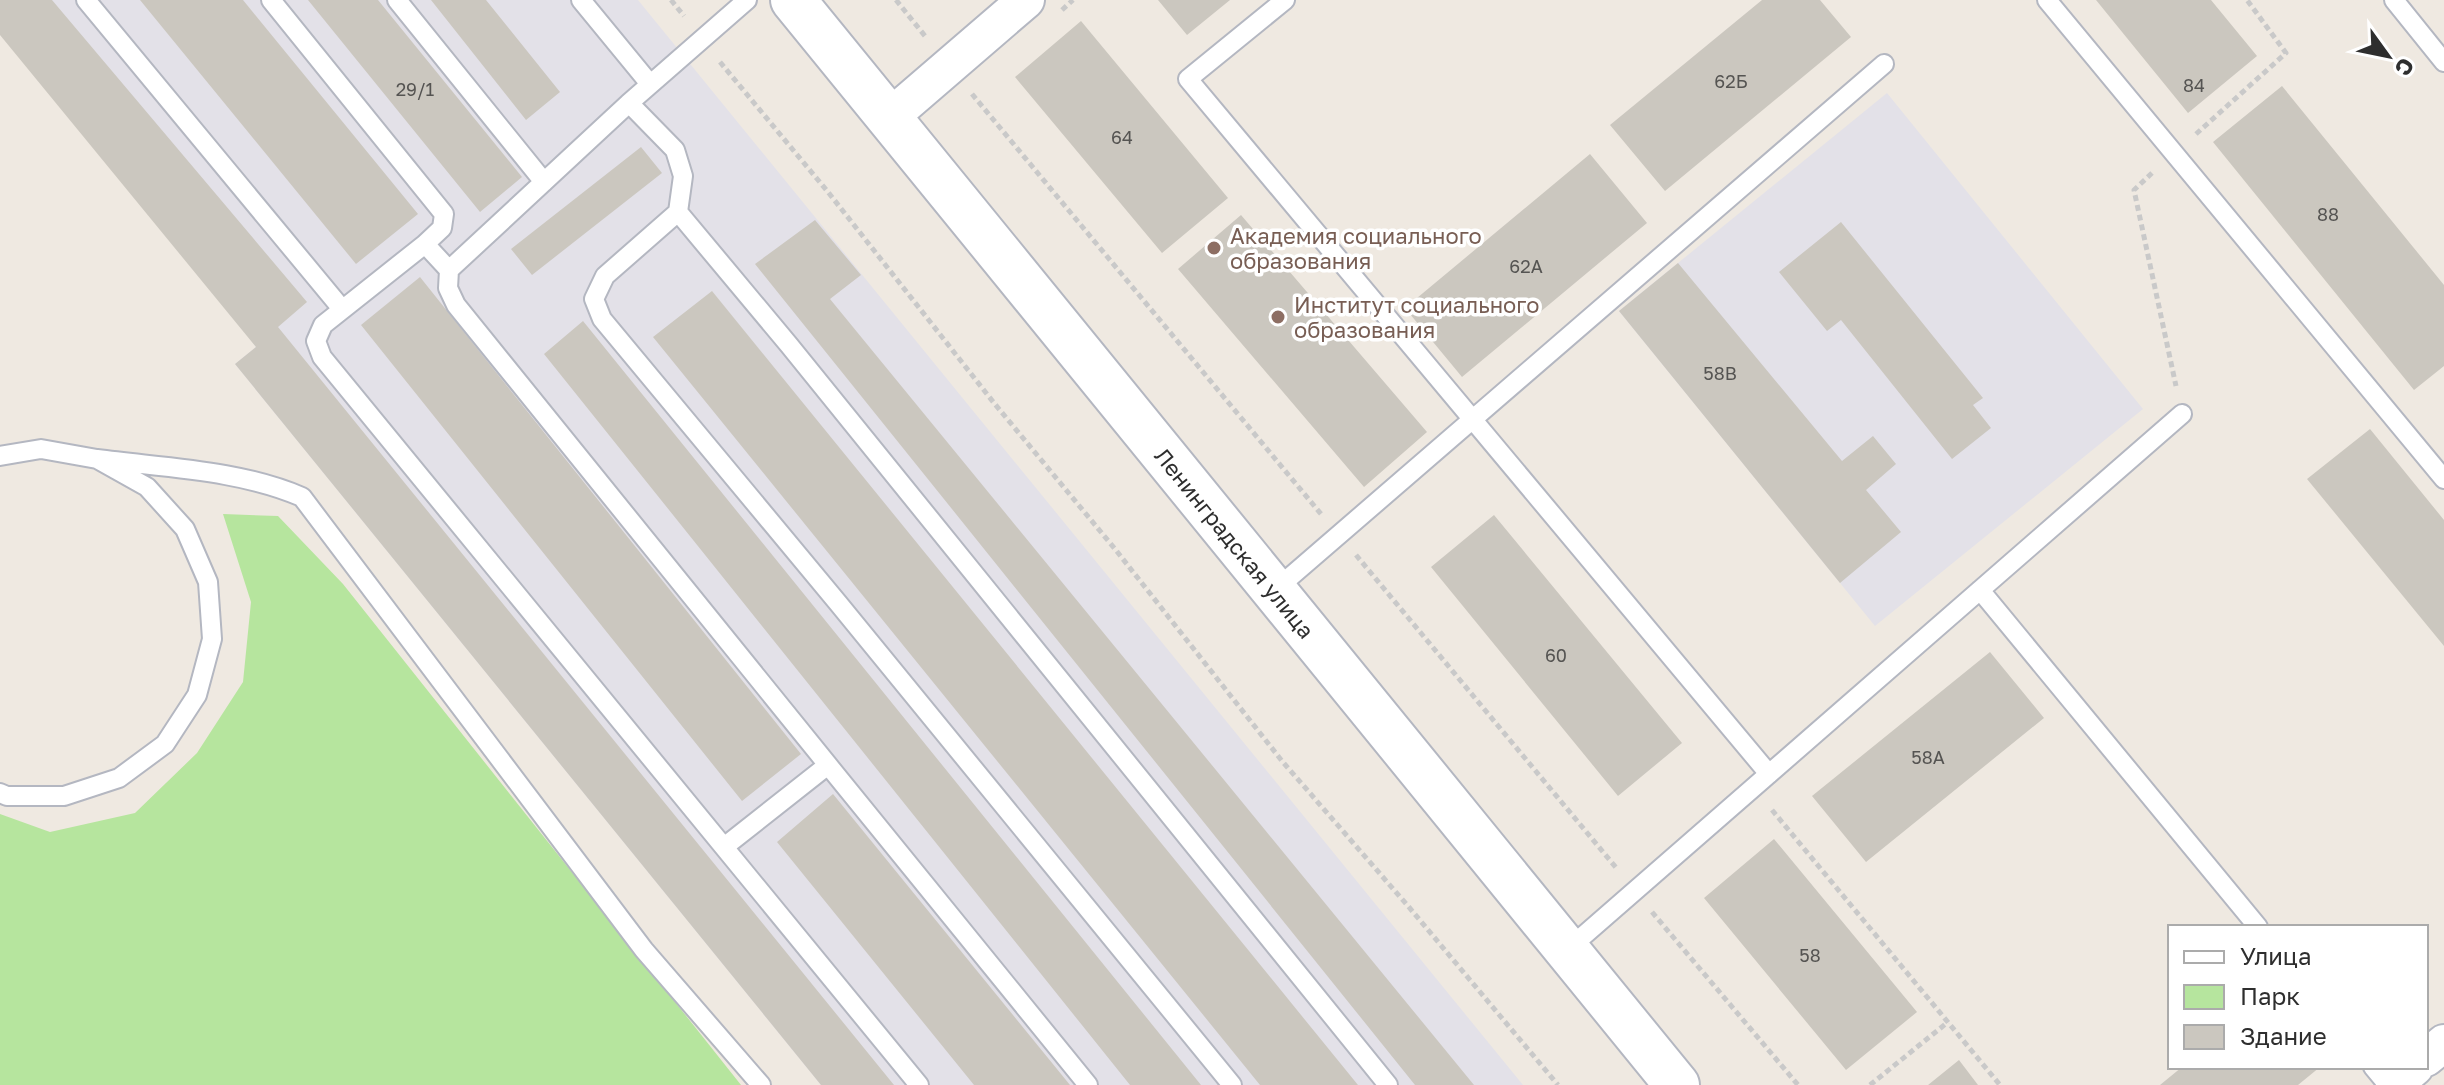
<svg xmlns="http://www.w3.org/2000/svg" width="2444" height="1085" font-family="'Golos Text',sans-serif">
	<rect width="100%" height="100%" fill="#efe9e1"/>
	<!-- industrial -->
	<path fill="#e3e1e8" d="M0,0H638L1523,1085H821L235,364L256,347Z
		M1887,93L2143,409L1875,626L1619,311Z"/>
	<!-- green -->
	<path fill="#b6e59e" d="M223,514L278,516L343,584L741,1085H0V814L50,832L135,813L197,753L243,682L251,602Z"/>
	<!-- building -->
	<path fill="#cbc7bf" d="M0,0H52L307,302L278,327L894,1085H821L235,364L256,347L0,35Z
		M140,0H243L418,214L356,264Z
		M308,0H378L522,177L480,212Z
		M431,0H486L560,92L526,120Z
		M1158,0H1230L1187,35Z
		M1762,0H1820L1851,37L1665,191L1610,125Z
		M2096,0H2211L2257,56L2188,113Z
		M1081,21L1228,198L1162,253L1015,77Z
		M2282,86L2444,285V366L2414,390L2213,142Z
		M641,147L662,173L532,275L511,249Z
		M1590,154L1647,223L1462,377L1405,308Z
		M1241,215L1427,432L1364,487L1178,269Z
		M815,220L861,275L830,299L1474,1085H1415L755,264Z
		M1841,222L1983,398L1973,405L1991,428L1952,459L1841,320L1827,331L1779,272Z
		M1678,263L1842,461L1873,436L1896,464L1866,490L1901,532L1840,583L1619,311Z
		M420,277L801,754L742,801L361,325Z
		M712,291L1358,1085H1260L653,337Z
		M583,321L1201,1085H1130L544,354Z
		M2370,429L2444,520V646L2307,479Z
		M1494,515L1682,743L1618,796L1431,567Z
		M1990,652L2044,718L1866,862L1812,796Z
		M833,794L1070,1085H974L777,842Z
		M1774,839L1917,1012L1846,1070L1704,898Z
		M1959,1060L1978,1085H1928Z
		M2182,1067H2320L2298,1085H2160Z"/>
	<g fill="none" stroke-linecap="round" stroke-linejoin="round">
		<!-- lane casing -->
		<g stroke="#b4b7c1" stroke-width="22">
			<path id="lane" d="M86,0L342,309
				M271,0L444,214L442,228L425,244
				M397,0L544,182
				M581,0L650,84
				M747,0L629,103L449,270L425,244L323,325L316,341L322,357L919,1085
				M1285,0L1188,79L1769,774
				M2047,0L2444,479
				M2394,0L2444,62
				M629,103L675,150L683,176L678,212L789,345L1388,1085
				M678,212L605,276L594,299L602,319L838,603L1232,1085
				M449,270L448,288L456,305L828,765
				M0,456L41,449L97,459L147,487L185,529L208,582L212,639L197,695L165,744L119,778L64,796H7L0,793
				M97,459C165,468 240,470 302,497L644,950L761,1085
				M1275,590L1884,64
				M1980,590L2258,927
				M724,847L828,765L1088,1085
				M1567,950L2182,414
				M2373,1067L2388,1085"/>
		</g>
		<!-- street casing -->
		<g stroke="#b4b7c1" stroke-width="40">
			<path id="street" d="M889,118L1026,0
				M2426,1058L2444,1043
				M2394,1085L2415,1067"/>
		</g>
		<!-- secondary casing -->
		<g stroke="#b4b7c1" stroke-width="48">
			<g id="secondary">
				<path id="s1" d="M793,0L1677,1085"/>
			</g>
		</g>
		<!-- path -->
		<path stroke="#c9c9c9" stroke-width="5" stroke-dasharray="6 4" stroke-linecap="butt" d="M671,0L684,16
			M896,0L925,36
			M1062,10L1073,0
			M720,62L828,192L994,403L1115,549L1282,761L1408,906L1558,1085
			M972,94L1321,514
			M2196,134L2286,53L2247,0
			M2152,173L2134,190L2176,386
			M1356,555L1618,870
			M1772,810L2000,1085
			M1652,912L1798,1085
			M1870,1085L1948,1022"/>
		<!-- lane -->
		<use href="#lane" stroke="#fff" stroke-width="18"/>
		<!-- street -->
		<use href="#street" stroke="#fff" stroke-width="36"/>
		<!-- secondary -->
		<use href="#secondary" stroke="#fff" stroke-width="44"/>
	</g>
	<!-- markers -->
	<g fill="#8d6e63" stroke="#fff" stroke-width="3">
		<circle cx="1214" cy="248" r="8"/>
		<circle cx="1278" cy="317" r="8"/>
	</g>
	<g text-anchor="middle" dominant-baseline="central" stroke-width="7" stroke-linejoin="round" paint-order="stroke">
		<!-- number labels -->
		<g font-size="18" fill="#555452">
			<text x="1731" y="81">62Б</text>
			<text x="2194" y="85">84</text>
			<text x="415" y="89">29/1</text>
			<text x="1122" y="137">64</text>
			<text x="2328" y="214">88</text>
			<text x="1526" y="266">62А</text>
			<text x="1720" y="373">58В</text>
			<text x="1556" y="655">60</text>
			<text x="1928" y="757">58А</text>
			<text x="1810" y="955">58</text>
		</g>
		<!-- education labels -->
		<g font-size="22" fill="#785e54" stroke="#fff" text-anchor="start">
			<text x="1230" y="235">Академия социального<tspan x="1230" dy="25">образования</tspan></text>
			<text x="1294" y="304">Институт социального<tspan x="1294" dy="25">образования</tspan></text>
		</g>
		<!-- street labels -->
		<g font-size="22" fill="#2e2e2e" stroke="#fff">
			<text stroke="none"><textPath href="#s1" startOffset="700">Ленинградская улица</textPath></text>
		</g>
	</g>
	<!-- legend -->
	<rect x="2168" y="925" width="260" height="144" fill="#ffffff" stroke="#ababab" stroke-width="2"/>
	<rect x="2184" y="951" width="40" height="12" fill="#ffffff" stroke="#ababab" stroke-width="2"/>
	<text x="2240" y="965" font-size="24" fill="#2e2e2e">Улица</text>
	<rect x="2184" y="985" width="40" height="24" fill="#b6e59e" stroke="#ababab" stroke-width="2"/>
	<text x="2240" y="1005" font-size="24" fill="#2e2e2e">Парк</text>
	<rect x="2184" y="1025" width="40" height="24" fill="#cbc7bf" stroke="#ababab" stroke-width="2"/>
	<text x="2240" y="1045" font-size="24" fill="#2e2e2e">Здание</text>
	<!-- north arrow -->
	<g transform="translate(2388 56) rotate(123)" stroke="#ffffff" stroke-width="6" paint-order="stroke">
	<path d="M0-6L14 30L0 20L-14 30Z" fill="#2e2e2e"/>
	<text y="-12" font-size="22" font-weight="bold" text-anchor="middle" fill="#2e2e2e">С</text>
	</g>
</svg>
